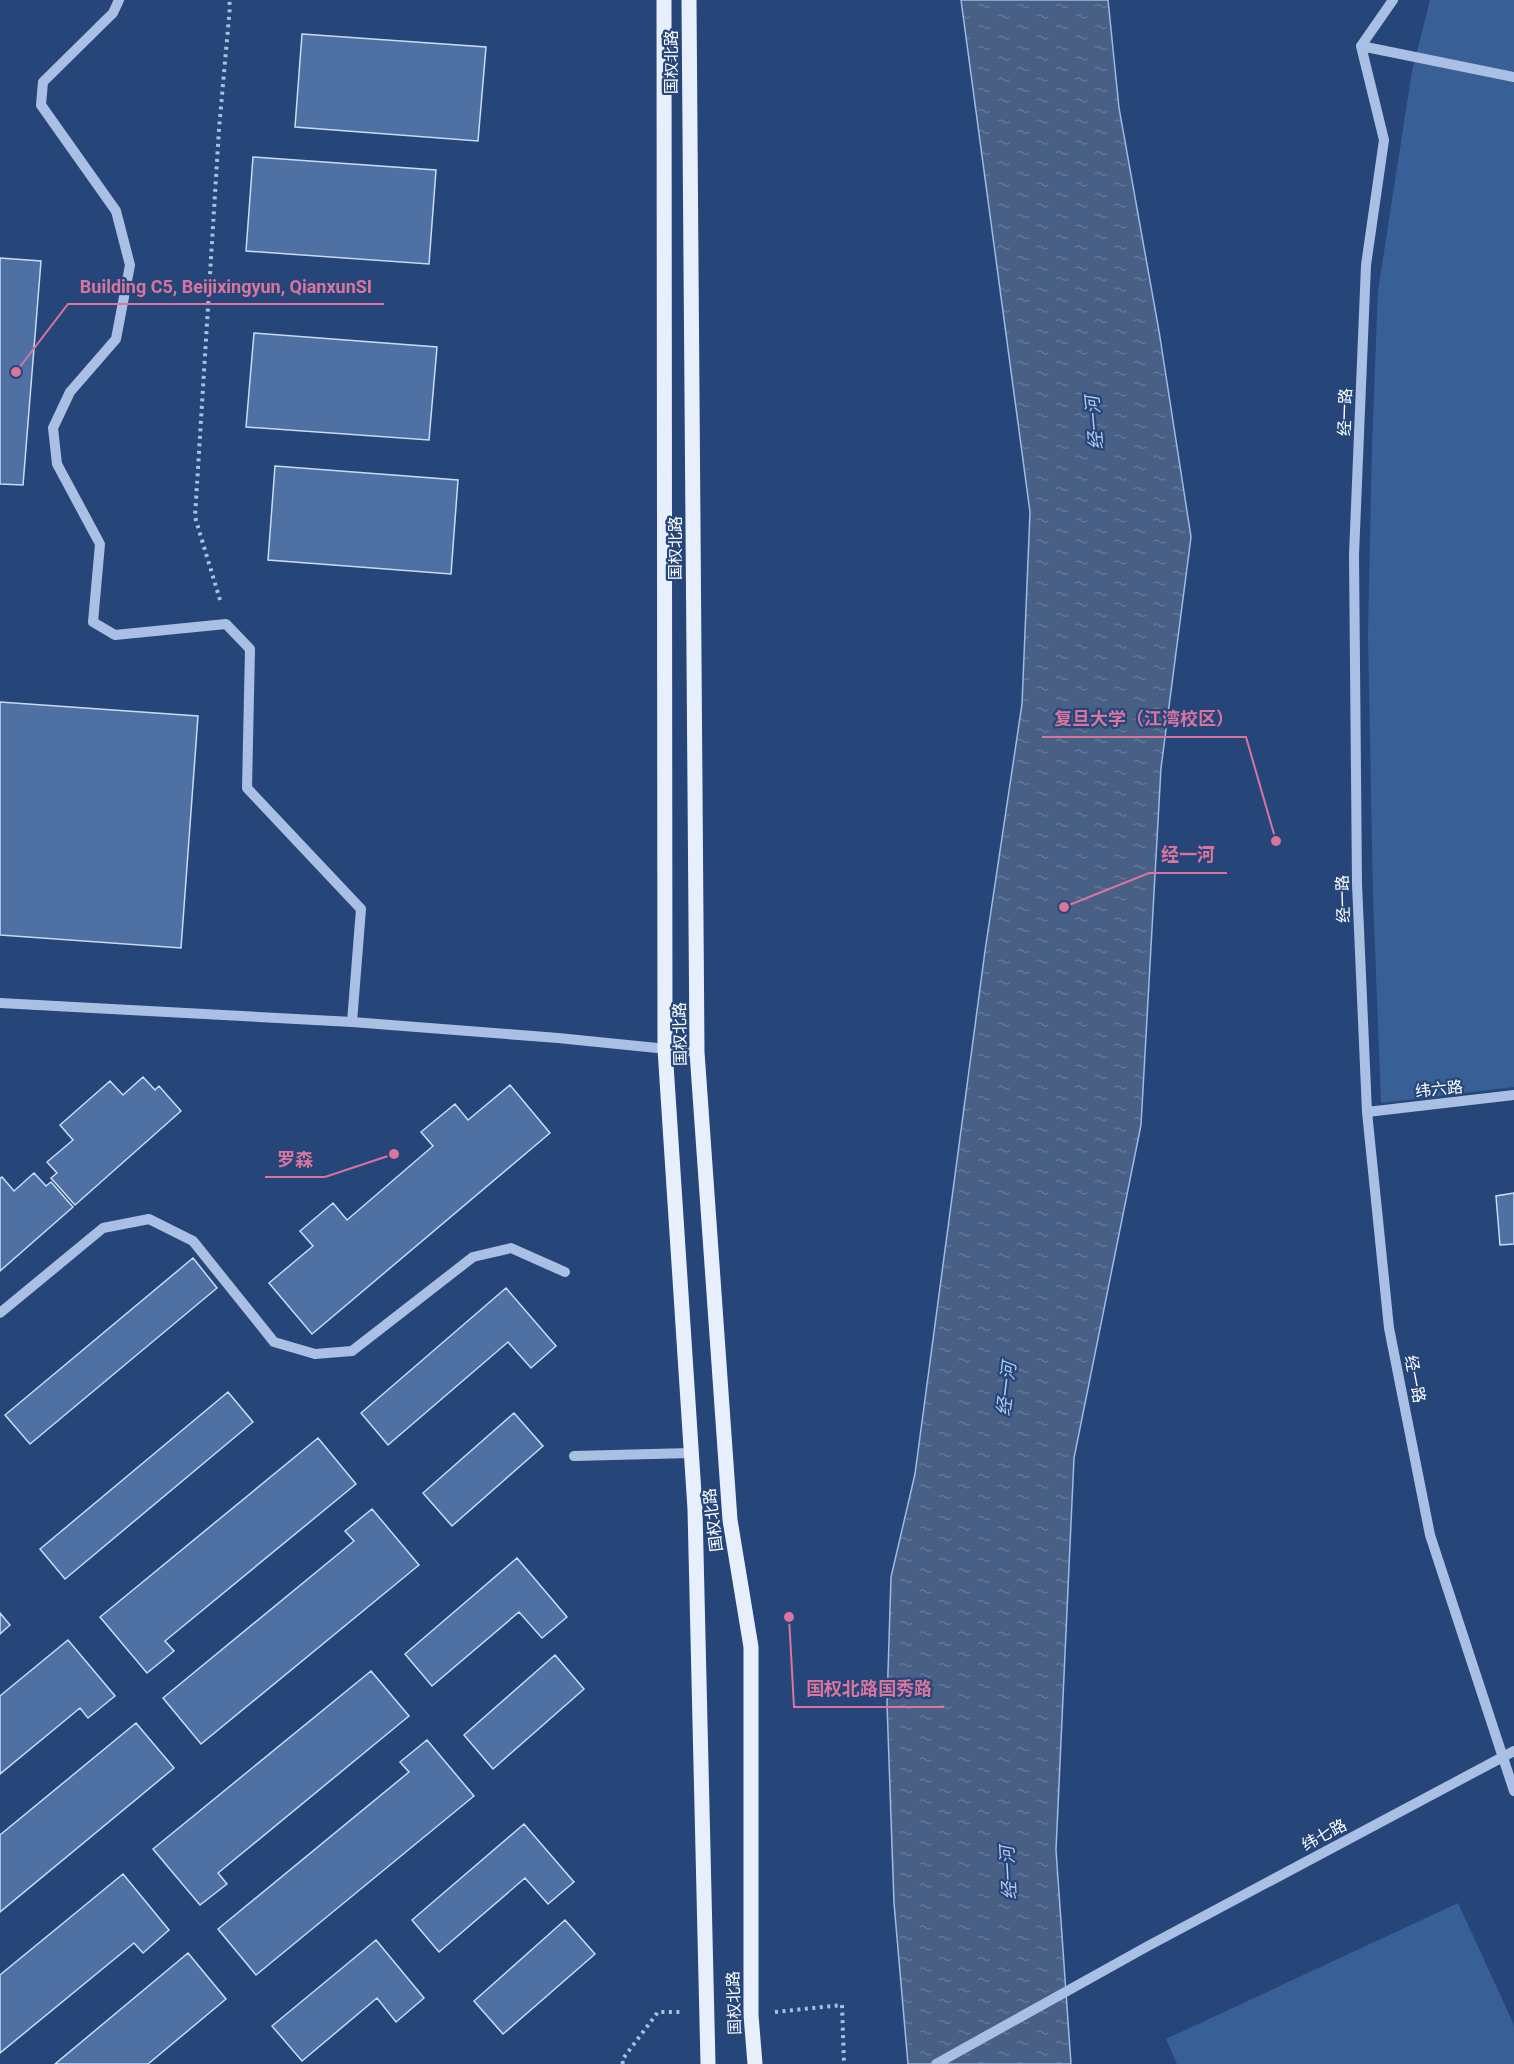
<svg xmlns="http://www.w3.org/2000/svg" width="1514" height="2064" font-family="Roboto,'Noto Sans SC',sans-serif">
	<defs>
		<pattern id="water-ripples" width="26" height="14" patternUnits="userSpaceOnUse" patternTransform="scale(1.5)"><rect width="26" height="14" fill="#486086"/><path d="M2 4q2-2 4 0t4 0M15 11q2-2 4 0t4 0" fill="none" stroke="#637898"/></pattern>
	</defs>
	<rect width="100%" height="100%" fill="#26467a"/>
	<!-- green -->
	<path fill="#395f97" d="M1430,0H1514V1087L1381,1103L1373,897L1368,633L1372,446L1378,291L1412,71Z
		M1458,1903L1514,2025V2064H1177L1166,2039Z"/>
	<!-- water -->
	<path fill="url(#water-ripples)" stroke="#9dbbe4" stroke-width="1.5" d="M961,0H1108L1119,108L1159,331L1191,537L1161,768L1141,1125L1074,1458L1056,1850L1071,2064H908L894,1903L887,1704L891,1577L915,1474L985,951L1022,704L1030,512Z"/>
	<!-- building -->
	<path fill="#4e70a3" stroke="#cbdbf3" stroke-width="1.5" d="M302,34L486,47L478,141L295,127Z
		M253,157L436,170L429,264L246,251Z
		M0,258L41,261L23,485L0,484Z
		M254,333L437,347L429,440L246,427Z
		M275,466L458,480L451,574L268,560Z
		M0,702L198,716L181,948L0,935Z
		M143,1077L155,1090L159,1086L181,1111L75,1205L51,1178L57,1173L47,1162L73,1140L60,1125L110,1081L123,1095Z
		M510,1085L550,1133L312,1334L269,1283L313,1246L300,1231L333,1203L347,1220L433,1146L421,1132L455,1104L468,1120Z
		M34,1173L46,1186L51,1182L73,1207L0,1271V1178L2,1177L14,1191Z
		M1514,1193V1244L1500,1245L1496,1196Z
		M193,1258L217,1288L30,1444L5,1415Z
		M506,1288L556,1346L531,1368L508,1342L388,1445L361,1413Z
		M228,1392L253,1422L65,1579L40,1549Z
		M514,1413L543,1446L452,1526L423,1493Z
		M318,1438L356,1484L165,1641L174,1651L147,1673L100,1617Z
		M372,1509L419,1565L201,1744L163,1698L354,1541L345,1531Z
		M517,1558L567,1617L542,1638L519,1612L432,1686L405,1654Z
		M0,1613L10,1625L0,1634Z
		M68,1640L115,1696L88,1718L80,1708L0,1774V1696Z
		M555,1655L584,1689L493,1769L464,1735Z
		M371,1671L409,1716L218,1873L227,1884L200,1905L153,1849Z
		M136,1723L174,1768L0,1912V1835Z
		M427,1740L474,1796L256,1975L218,1929L409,1772L400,1762Z
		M524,1824L574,1882L548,1904L525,1878L439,1952L412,1920Z
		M123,1874L169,1930L143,1953L134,1943L0,2053V1975Z
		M565,1920L595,1954L503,2034L474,2001Z
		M376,1940L424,1998L396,2022L377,1998L302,2061L272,2026Z
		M188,1953L226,1999L148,2064H55Z"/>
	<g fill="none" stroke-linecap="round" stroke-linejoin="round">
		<!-- path -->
		<path stroke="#a9c0e4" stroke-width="4" stroke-dasharray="3 4.5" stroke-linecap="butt" d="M220,600L195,517L219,129L230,6L229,0
			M775,2012L842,2005L844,2064
			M623,2064L622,2060L658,2012H683"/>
		<!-- minor -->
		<path stroke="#a9c0e4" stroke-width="10" d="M119,0L113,13L43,82L41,105L116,211L130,265L116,339L70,392L53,428L57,464L100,544L93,622L115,635L226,624L250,649L247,788L361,909L352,1022
			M1393,0L1361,46L1384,140L1366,265L1354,555L1357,884L1367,1112L1389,1328L1430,1535L1514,1791
			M1361,46L1514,77
			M0,1003L352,1022L558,1038L697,1052
			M1367,1112L1514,1095
			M0,1313L103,1228L149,1219L193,1241L274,1342L315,1354L352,1351L473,1257L511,1248L565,1272
			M574,1456L691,1453
			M936,2064L1148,1946L1514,1751"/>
		<!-- major -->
		<path stroke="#e8effc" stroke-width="15" d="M664,0L665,1049L695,1509L708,2064
			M689,0L697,1052L730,1520L751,1647V2015L755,2064"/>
	</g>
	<g text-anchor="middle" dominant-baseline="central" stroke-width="4.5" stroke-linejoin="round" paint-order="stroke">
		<!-- street labels -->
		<g font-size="16" fill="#fff" stroke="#26467a">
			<text transform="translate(671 62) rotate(-90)">国权北路</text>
			<text transform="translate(1345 412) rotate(-88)">经一路</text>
			<text transform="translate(675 548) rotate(-90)">国权北路</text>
			<text transform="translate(1343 899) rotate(-92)">经一路</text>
			<text transform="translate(680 1034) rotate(-91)">国权北路</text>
			<text transform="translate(1439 1089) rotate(-6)">纬六路</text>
			<text transform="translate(1415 1379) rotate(79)">经一路</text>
			<text transform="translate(713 1520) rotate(-97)">国权北路</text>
			<text transform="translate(1324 1835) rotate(-28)">纬七路</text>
			<text transform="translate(734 2003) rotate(-92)">国权北路</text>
		</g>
		<!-- water labels -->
		<g font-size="18" font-style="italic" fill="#b4cbec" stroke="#26467a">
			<text transform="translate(1094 423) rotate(-95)">经一河</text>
			<text transform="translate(1006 1389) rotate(-83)">经一河</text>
			<text transform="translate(1008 1873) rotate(-93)">经一河</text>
		</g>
	</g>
	<!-- callouts -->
	<path fill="none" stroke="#da749d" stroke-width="2" d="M16 372L68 304H384M1276 841L1246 737H1042M1064 907L1149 873H1227M394 1154L325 1177H265M789 1617L794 1707H944"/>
	<g fill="#da749d" stroke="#26467a" stroke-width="2">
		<circle cx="16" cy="372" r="6"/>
		<circle cx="1276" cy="841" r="6"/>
		<circle cx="1064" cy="907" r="6"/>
		<circle cx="394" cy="1154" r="6"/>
		<circle cx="789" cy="1617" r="6"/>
	</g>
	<g font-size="18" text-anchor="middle" font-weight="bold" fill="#da749d" stroke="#26467a" stroke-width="4.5" stroke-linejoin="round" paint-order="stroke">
		<text x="226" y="293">Building C5, Beijixingyun, QianxunSI</text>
		<text x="1144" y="725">复旦大学（江湾校区）</text>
		<text x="1188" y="861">经一河</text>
		<text x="295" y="1166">罗森</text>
		<text x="869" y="1695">国权北路国秀路</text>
	</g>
</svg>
